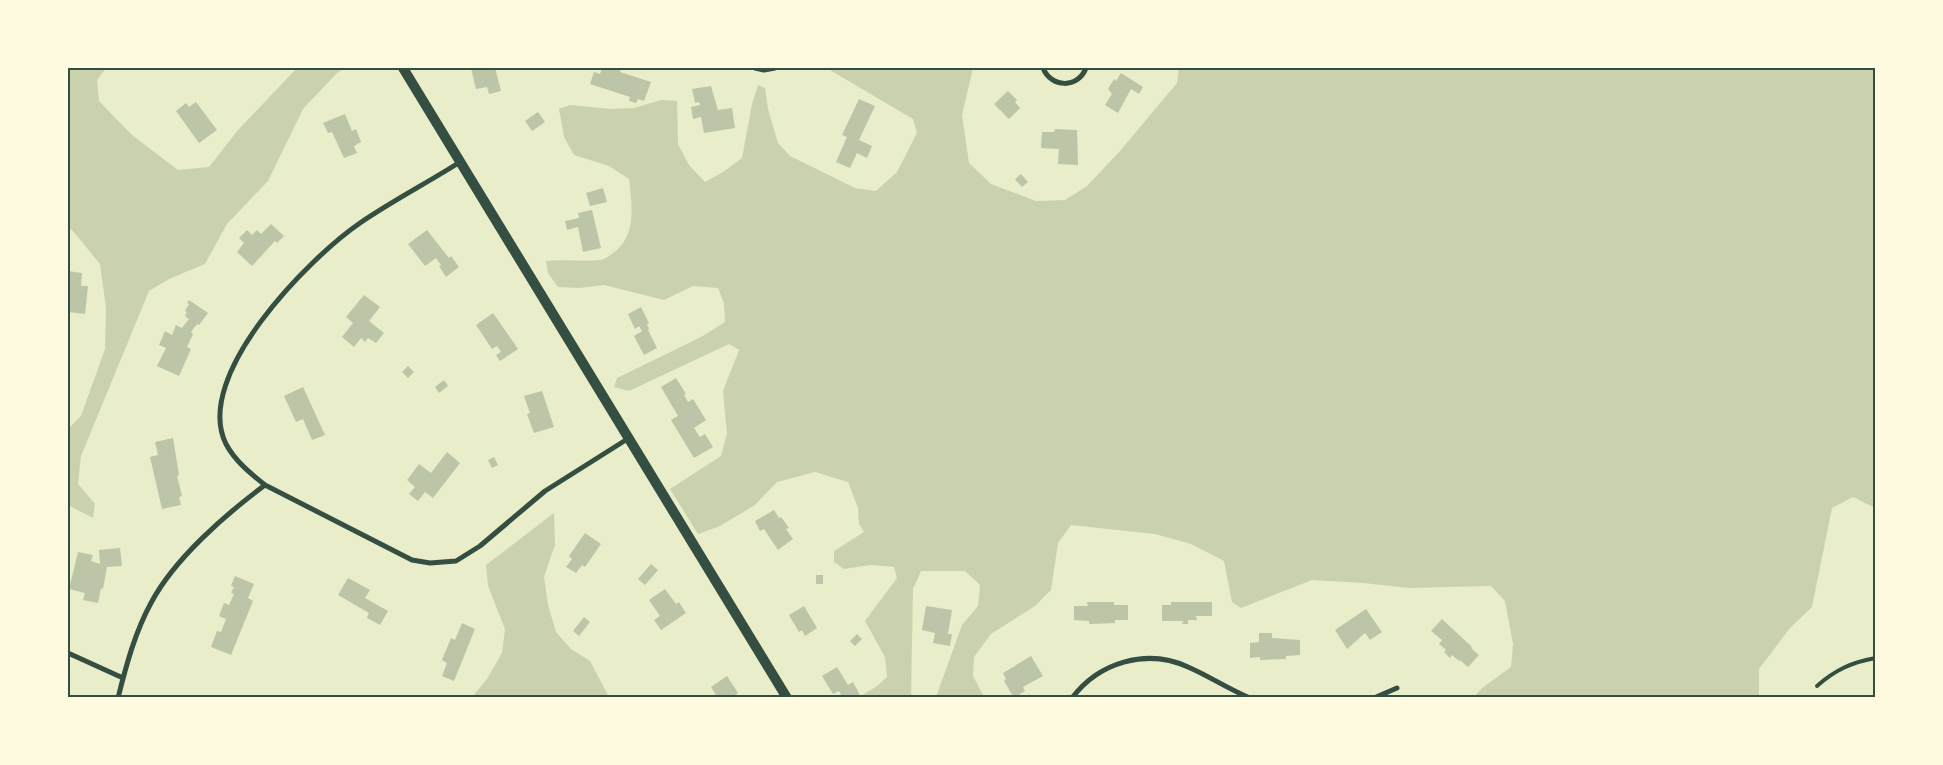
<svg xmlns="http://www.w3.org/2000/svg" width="1943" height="765" font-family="Helvetica,sans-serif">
	<rect width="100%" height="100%" fill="#e9edc9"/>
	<!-- green -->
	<path fill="#cad2ad" d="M68,68H106L97,80L99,101L132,135L178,170L209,167L238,130L297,68H345L337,73L303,109L268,181L227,224L205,264L169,279L149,291L81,456L78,484L95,504L93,518L68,505V429L81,416L105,349L106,308L100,264L73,231L68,227Z
		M821,68H973L962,115L969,163L991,184L1036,201L1065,200L1087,186L1120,151L1177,83L1179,68H1875V508L1853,497L1832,508L1812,607L1790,628L1759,669V697H1474L1482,688L1511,667L1513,644L1505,601L1491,586L1409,588L1363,583L1312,580L1241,608L1232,602L1224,561L1191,544L1155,534L1071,525L1058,543L1051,590L1035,606L991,634L974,657L973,676L984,697H936L962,625L978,606L980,585L965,571H921L913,589L911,697H859L877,686L887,677L885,657L865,621L897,578L894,567L871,565L844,569L834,562V551L864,532L859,524L858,508L848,482L815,472L777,482L755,505L720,526L698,534L670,489L721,456L727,434L723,391L739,350L729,344L629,391L614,387L617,378L701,337L725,322L724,303L718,288L693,286L664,300L604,285L579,288L558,287L548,273L546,261C564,259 582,262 600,260C604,260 609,256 613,253C637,236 632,205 629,179L609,166L574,155L564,137L559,109L570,105L611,109L634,108L661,100L677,101L678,144L689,165L705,182L723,172L742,158L752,104L758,85L765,88L768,109L778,143L790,156L855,188L876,191L897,172L917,133L913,119L830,70Z
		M554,513L555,545L544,577L548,605L556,632L571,649L590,661L609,697H472L487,679L502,653L505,629L488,586L486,565Z"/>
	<!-- building -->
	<path fill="#bcc5a7" d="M471,68H495L501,91L489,94L487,87L476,89Z
		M602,68H615L621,69L620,72L651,82L644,101L638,99L636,103L629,101L630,97L590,84L594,72L600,74Z
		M1121,73L1143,87L1139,94L1131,89L1118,113L1105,105L1112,94L1108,89L1114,79L1116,81Z
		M711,86L718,110L732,108L735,128L704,133L701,117L693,119L691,107L700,105L699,102L695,103L692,89Z
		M1008,91L1017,100L1015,102L1020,108L1009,119L994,104Z
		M859,99L875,106L859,140L872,146L867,158L857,153L850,168L836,162L847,137L842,135Z
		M196,102L217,130L199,143L176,111L186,103L189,107Z
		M538,112L545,122L532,131L525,121Z
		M345,114L352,131L356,129L361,142L354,146L357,153L344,158L332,132L328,133L323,123Z
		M1055,129L1077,130L1078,165L1058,164L1059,149L1041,148L1042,132H1054Z
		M1021,174L1028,182L1022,187L1015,179Z
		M603,188L607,202L590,206L586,193Z
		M592,210L601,248L583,252L578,227L567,230L565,221L579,218L578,213Z
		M271,224L284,236L277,243L275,241L252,266L237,252L244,243L239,238L247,230L252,235L257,230L261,234Z
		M427,230L449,258L451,256L459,267L446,277L439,266L441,265L436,258L425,266L408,244Z
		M68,271L82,273L81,286H88L85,314L68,312Z
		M364,295L380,307L369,321L384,333L376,343L368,338L365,342L361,338L354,347L342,337L353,323L346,317Z
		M189,300L208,313L199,325L197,324L191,332L193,334L187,347L191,349L179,376L157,366L166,348L159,345L165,331L172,335L176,325L182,328L189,319L185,316L187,312L185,311L189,304L187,303Z
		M641,307L649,323L647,324L649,329L648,330L657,348L644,355L634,336L642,331L639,326L635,329L628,314Z
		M493,313L518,349L500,361L496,355L501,352L497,346L492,349L476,325Z
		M408,366L414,372L408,378L402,372Z
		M676,378L686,394L684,395L688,402L693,399L706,420L694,428L700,437L705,434L713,447L694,458L671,420L678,416L661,387Z
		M444,380L448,386L439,393L435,387Z
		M303,387L325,435L312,440L303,419L296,422L284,396Z
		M542,391L554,427L534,433L527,414L530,413L524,396Z
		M173,438L179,475L177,476L182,496L179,497L181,505L162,509L150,457L158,455L155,442Z
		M447,452L460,463L433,498L425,492L418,501L409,494L415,487L407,480L419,464L431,473Z
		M494,457L498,465L492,468L488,460Z
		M774,510L779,518L781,517L789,528L786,529L793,539L778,550L764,529L760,531L755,521Z
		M585,533L601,544L585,567L582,565L576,573L566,567L572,559L569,556Z
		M120,548L122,566L107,567L103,589L101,588L98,603L83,600L85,593L69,589L78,552L93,555L91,561L100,564L99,550Z
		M651,564L658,570L645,585L638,579Z
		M816,575H823V584H816Z
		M235,576L254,584L248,598L253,601L231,655L211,647L217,631L221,632L226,619L219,616L224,603L229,605L234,594L231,593L234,587L231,586Z
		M348,578L370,590L365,598L388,611L380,625L367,618L369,613L338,595Z
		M665,589L676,604L679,602L686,613L661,630L654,620L660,616L649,600Z
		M1087,602H1114V605H1128V620H1115V623L1089,624V621L1074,620V606H1088Z
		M1171,602H1212V616H1196L1197,620H1188V624H1182L1183,621H1162V605H1171Z
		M804,606L817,628L805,636L802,630L799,632L789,615Z
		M926,606L952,610L948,634H952L950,646L933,643L935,633L922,630Z
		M1366,609L1382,632L1370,640L1365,633L1347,649L1335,630Z
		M584,617L590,622L579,636L573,631Z
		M1442,619L1472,647L1471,648L1479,655L1468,667L1460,660L1459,661L1452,655L1450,658L1444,652L1446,650L1439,644L1442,640L1431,631Z
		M462,623L475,629L454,681L442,676L447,663L442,660L451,638L455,640Z
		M1259,633H1272V638L1300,640V655L1286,656V659L1260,660V657L1250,658V643L1259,642Z
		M857,634L862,639L855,646L850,641Z
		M1031,656L1043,676L1023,687L1025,691L1014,698L1004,681L1006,679L1003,673Z
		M837,667L848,685L853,682L860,695L855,698H843L839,691L833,694L822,676Z
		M727,676L738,693L731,698H718L711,687Z"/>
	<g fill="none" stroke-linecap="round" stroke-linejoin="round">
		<!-- service -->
		<path stroke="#344e41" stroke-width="4" d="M1817,686C1835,670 1852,662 1876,658"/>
		<!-- minor -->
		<path stroke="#344e41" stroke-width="5" d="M755,68L764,70L775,68
			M1043,68C1051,88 1078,89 1086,68
			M460,162C427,183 392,201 360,223C309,258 192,376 226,444C235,461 250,473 265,485L412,560L430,563L456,561L480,546L545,491L629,438
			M68,653L123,678
			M118,698C126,666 135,632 151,603C174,559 226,514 265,485
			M1072,698C1099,662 1147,648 1188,667C1209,676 1228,689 1250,698
			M1374,698L1397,688"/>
		<!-- secondary -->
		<path stroke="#344e41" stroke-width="10" d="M403,68L787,698"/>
	</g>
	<!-- border -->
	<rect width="1943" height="765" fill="none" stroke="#fefae0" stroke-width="138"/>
	<rect x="69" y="69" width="1805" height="627" fill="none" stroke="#344e41" stroke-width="2"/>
</svg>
